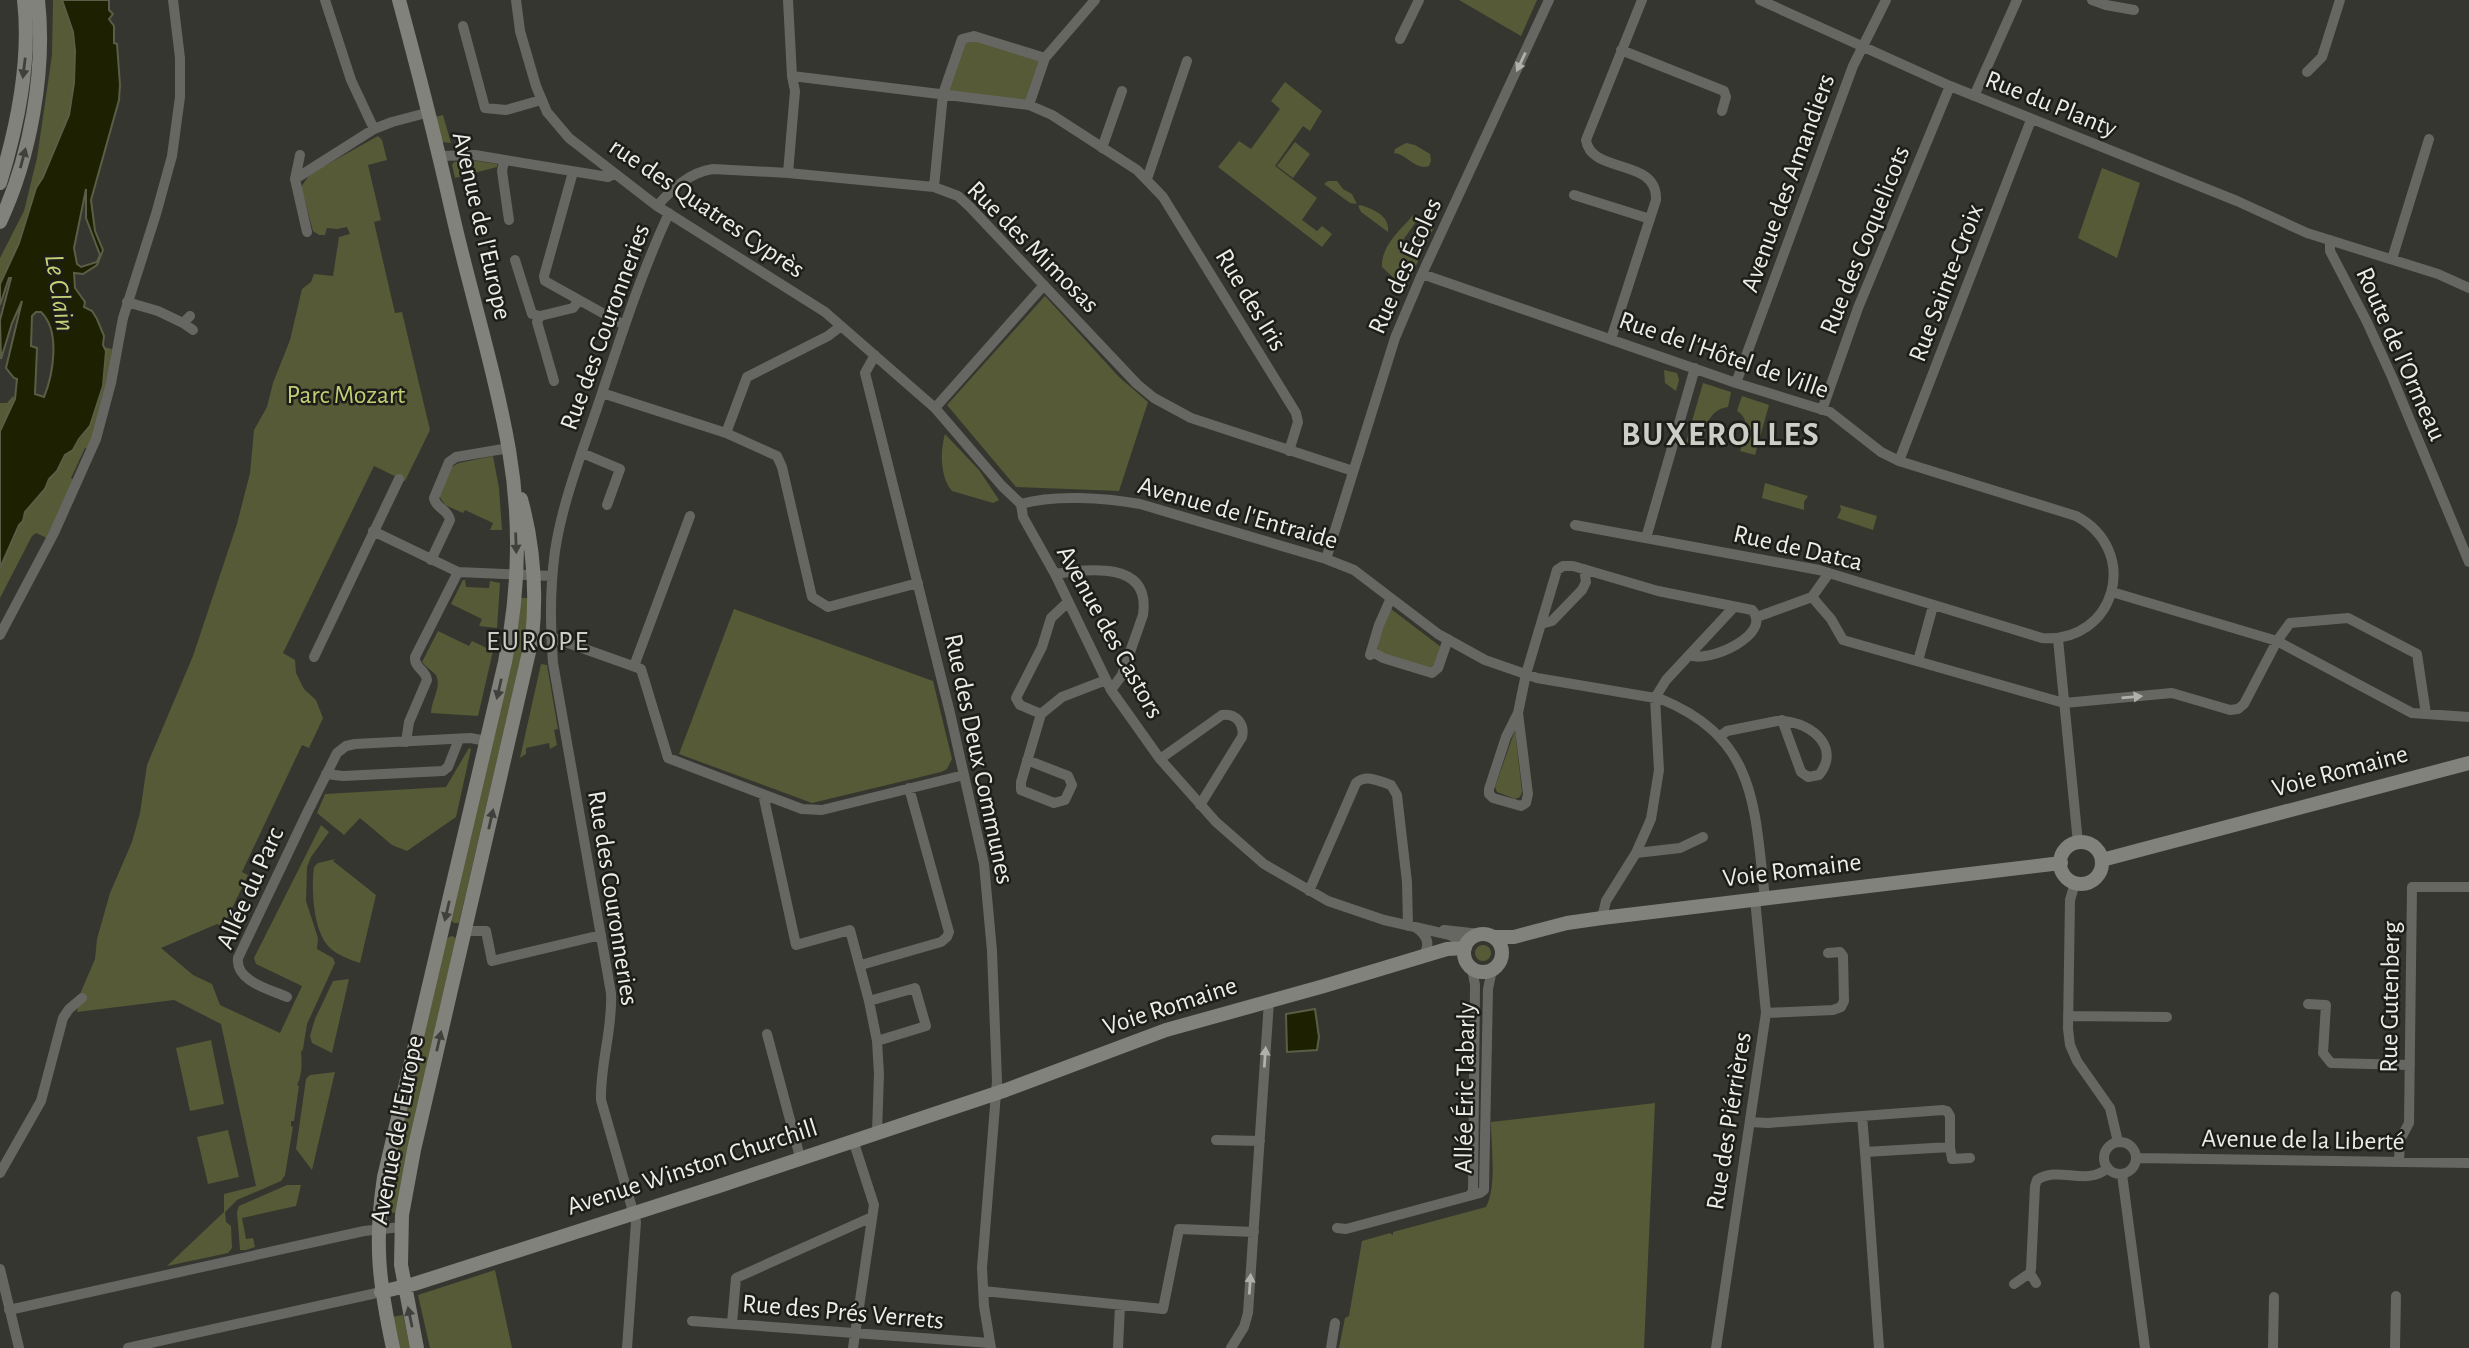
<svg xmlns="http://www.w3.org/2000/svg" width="2469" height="1348" font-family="'Alegreya Sans',sans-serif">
	<rect width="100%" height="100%" fill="#35362f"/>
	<!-- green -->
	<path fill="#565a36" d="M53,0H62L73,32L75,51L74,83L69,115L43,177L36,188L19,243L0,284V258L24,211L37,158L52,55Z
		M1459,0H1537L1521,36Z
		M971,39L1042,60L1027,102L946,92L962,43Z
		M1285,82L1322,111L1310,131L1303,126L1275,166L1317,198L1302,220L1317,231L1322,226L1332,234L1322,247L1218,167L1239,141L1251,149L1280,109L1271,101Z
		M443,115L451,143L442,142L435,117Z
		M378,136L382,140L387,160L368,165L381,220L374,222L395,313L402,312L430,430L405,481L374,466L283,653L295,660L296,673L304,689L316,700L323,718L309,748L302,745L242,872L248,875L223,927L217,924L161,948L193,975L212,984L220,1005L280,1033L302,986L256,964L254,958L321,825L329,832L311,857L307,867L306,901L318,938L317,949L333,958L335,963L307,1024L303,1049L301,1052C302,1064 302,1076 297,1085L299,1086L294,1121H291V1126L293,1127L285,1175L281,1181L237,1200L225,1212L226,1222L231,1226L232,1248L228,1253L167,1266L224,1212V1194L256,1186L221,1024L174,1000L77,1012L80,994L95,959L97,939L110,893L132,842L140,813L147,765L193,656L237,524L250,473L254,430L267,407L273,383L290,340L302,289L311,282L314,274L333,276L339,237L350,234L347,227L337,229L327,228L325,235H319L313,231L301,187L310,174Z
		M1295,142L1310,154L1293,178L1277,166Z
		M1406,143L1415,145L1430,154L1431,161L1429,166C1415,171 1407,154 1394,153L1395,149Z
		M471,160L497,164V167L455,178L452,165L454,162Z
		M2102,168L2140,183L2117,258L2078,238Z
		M1328,181H1337L1343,189L1352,194L1357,204L1350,203L1324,184Z
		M1360,205C1374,209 1390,216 1388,232L1361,212L1358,206Z
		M1413,215L1434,228L1431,233L1416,222L1403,240L1413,247L1423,235L1428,239L1403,295L1398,291L1397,281L1382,267C1381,245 1400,231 1413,215Z
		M1045,296L1119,377L1148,402L1119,491L1016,487L947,405Z
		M104,347L112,349L107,385L89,449L85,448L71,478L74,480L47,538L36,533L32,536L0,598V568L19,525L23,521L25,512L39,496L65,455L77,444L90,426L103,386L106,351Z
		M1664,370L1677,373L1679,380L1676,391L1665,383Z
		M1703,383L1731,392L1728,407C1707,410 1706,429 1701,446L1686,442Z
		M13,396L15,399L0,431V403H7Z
		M1742,396L1769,405L1755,455L1740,451C1744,437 1752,420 1737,411Z
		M945,434L979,470L999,500L993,503L952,491C940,477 940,451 945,434Z
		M493,456L499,488L502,530H490L493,523L465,510L463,513L445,505L439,496L451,467L459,463Z
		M1765,483L1808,496L1804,502V510L1762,498Z
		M1840,505L1877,516L1873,530L1837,518L1841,510Z
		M463,580H465L466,587L489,588L490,581L500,583L497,628L479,626L482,619L451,604Z
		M520,598H530L528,627L459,923H454L451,920Z
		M734,609L933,681L952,759L947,769L941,772L812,803L679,754Z
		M1391,609L1441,647L1437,664L1429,670L1379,652L1377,646L1387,612Z
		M438,631L469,646L472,641L493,651L478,716L431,713C431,701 443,685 435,674C431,670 426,667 422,662Z
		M541,664L547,665L558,729L554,730L557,745L550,749L549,743L526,748V754L520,758Z
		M1515,730L1522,792L1520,797L1515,799L1497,792L1495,787Z
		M469,748L471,749L456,817L407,851L392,845L360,818L344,835L317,813L325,794L446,787Z
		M335,859L333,861L376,895L360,963C351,960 337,955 330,948C313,932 311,889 314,867L318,863Z
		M452,936L456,938L397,1213L385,1212L390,1178L447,938Z
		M1475 953a8 8 0 1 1 16 0a8 8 0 1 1-16 0Z
		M349,979L332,1053L312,1043L310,1036L315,1019L333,981Z
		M211,1040L224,1104L190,1111L176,1048Z
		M335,1072L312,1170L296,1149L306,1079L310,1075Z
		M1655,1103L1644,1348H1339L1345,1318L1349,1316L1362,1241L1390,1233L1393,1235V1232L1486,1207C1497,1187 1491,1146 1491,1122Z
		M228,1130L239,1177L208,1184L197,1137Z
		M287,1185H301L296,1206L242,1218L246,1239L253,1238L255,1247L246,1250H240L237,1212L239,1206Z
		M495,1270L512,1348H430L418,1295Z
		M403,1315L410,1348H398L391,1317Z"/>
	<!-- water -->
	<path fill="#1d2001" stroke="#5b5e46" stroke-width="2" fill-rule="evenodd" d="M62,0H109V10L113,14L109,19L114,26V43L117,44L120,85L119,100L91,200L95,231L103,250L97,265L83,274L74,273L75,288L85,302L84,307L92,311L97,319L104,336L103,345L106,351L103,386L90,426L79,439L73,450L65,455L57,471L49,479L45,489L25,512L23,521L19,525L0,568V431L15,399L17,379L14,378L6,368L22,301L12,323L1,359L0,320L11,278H9L0,305V284L19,243L36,188L43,177L69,115L74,83L75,51L73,32ZM86,189V218L100,255L97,262L81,267L77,264L74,248ZM36,312H41C61,331 53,375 44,397L35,394L37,348L31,346L32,316Z
		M1315,1009L1319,1037L1317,1050L1287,1052L1286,1014Z"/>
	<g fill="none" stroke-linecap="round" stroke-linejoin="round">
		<!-- street -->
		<path stroke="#666763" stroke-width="10" d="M325,0L351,80L374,129
			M516,0L520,31L536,86L547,112L569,138L657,206L825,312L935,408L1002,486L1021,504L1023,517L1055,574L1111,690L1160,759L1216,822L1264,864L1328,901L1384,920L1450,935L1466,945
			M788,0L792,76
			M1760,0L1950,86L2237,201L2307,233L2438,274L2469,288
			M2092,0L2106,5L2134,10
			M463,26L485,108L506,110L541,100
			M1400,39L1419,0
			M1621,50L1724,91L1726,97L1722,111
			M1045,58L1095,0
			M2307,72L2322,57L2340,0
			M1974,96L2017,0
			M1102,148L1122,91
			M300,155L295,179L307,232
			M441,156L475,155L608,177L614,174
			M504,160L502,171L509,220
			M573,172L544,276L545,281L624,325
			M788,173L795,91L792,76L1029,105L1052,115L1137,170L1163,197L1296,413L1298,422L1289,451
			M295,179L374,129L392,122L430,112
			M1147,179L1187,61
			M934,187L943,94L962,39L974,36L1045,58L1029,105
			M1574,195L1650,219
			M657,206C672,189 690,172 713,169L788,173L934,187L958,196L970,207L1137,384L1154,398L1191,418L1353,471
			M2330,240V251L2367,322L2392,377L2469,562
			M2392,259L2429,139
			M515,260L532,314L540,316
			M1422,274L1736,383L1830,412L1881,452L1899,461L2076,516C2142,551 2115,644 2042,638L1819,570L1575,525
			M127,302L158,311L183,323L190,316
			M183,323L193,330
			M1611,339L1656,200C1658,157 1591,175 1586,140L1642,0
			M875,355L865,373L950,713L984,864L992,951L997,1081L982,1268L984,1306L991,1348
			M554,381L537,322L540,316L573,308L579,300
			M1736,383L1853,66L1886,0
			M602,393L726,433L777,456L782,467L812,597L828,607L918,583
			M935,408L1044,285
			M1822,410L1858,308L1950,86
			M726,433L747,377L828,336L841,326
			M582,453L620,469L607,505
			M1899,461L2031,120
			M1021,504C1056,494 1105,498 1140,504L1326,559L1354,570L1438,634L1485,660L1537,678L1661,699C1758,739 1754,807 1765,898
			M373,531L458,572L552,576
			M1646,538L1695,368
			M1326,559L1395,338L1422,274L1549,0
			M431,560L450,520C448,509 436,509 434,498L449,462L456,457L509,448
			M1055,574C1089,569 1151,560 1143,615L1122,675L1111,690
			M2112,592L2277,641L2412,713L2469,717
			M1812,597L1831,619L1843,640L2064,703L2172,693L2230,710L2238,709L2244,704L2277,641L2290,623L2348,618L2417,654L2426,714
			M1757,617L1812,597L1829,573
			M1541,624L1552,621L1582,590L1586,582L1584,569
			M0,635L54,533L96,439L111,383L123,318L156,214L172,156L180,97V58L173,0
			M551,637L641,669L668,758L802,809L822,810L964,775
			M2058,639L2078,843
			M1373,652L1383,658L1432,673L1438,668L1448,639
			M1370,655L1379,625L1391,598
			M314,657L399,479
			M1918,661L1933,606
			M634,666L690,516
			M1518,713L1528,794L1526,803L1521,806L1493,798L1489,794V789L1506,737L1518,713L1526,674L1557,570L1563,566H1573L1658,591L1752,610C1774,634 1708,664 1689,655
			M1041,714L1062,697L1106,680
			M1719,737L1727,731L1777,721C1806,719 1843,745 1819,775L1808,777L1801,772L1782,720
			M406,742L409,722L427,680C426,670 414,668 415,657L458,572
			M1160,759L1222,715C1236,713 1245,724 1242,737L1200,805
			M1027,760L1068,776L1072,785L1065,800L1054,803L1021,790V782L1041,714L1020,705L1016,698L1042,647L1051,618L1068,602
			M326,774L343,776L443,771L448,767L459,739
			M763,794L796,945L850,930L869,1001
			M1636,853L1680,848L1703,837
			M2075,883L2070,900L2068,1029L2070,1045L2077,1061L2110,1108L2118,1142
			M1309,891L1356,783C1366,774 1379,781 1391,785L1397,795L1407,882L1408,926
			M1602,918L1606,901L1636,853L1651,819L1659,770L1655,698L1666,680L1734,607
			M1415,927C1426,934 1431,943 1424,955
			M1444,930L1480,934
			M465,931H486L492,961L601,935
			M861,965L941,942L947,937L949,932L909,788
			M287,997C269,989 235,981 238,958L307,813L337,753L346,746L355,744L470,738L487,741
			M2308,1004L2326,1005L2323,1053L2331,1063L2410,1065
			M1766,1013L1833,1010L1841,1007L1844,1001L1843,956L1840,952L1828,953
			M2068,1016L2167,1017
			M767,1034L800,1157
			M877,1041L869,1001L915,988L926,1026L877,1041L879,1074L877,1132
			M1862,1116L1865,1152
			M1750,1122L1768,1123L1943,1110L1947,1111L1950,1116V1147L1865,1152L1879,1348
			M853,1140L874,1205L853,1348
			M1216,1140L1260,1141
			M2104 1158a16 16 0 1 1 32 0a16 16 0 1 1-32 0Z
			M1950,1147L1952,1159L1970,1158
			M2136,1158L2469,1163
			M2399,1162L2400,1140L2409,1123L2412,887H2469
			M0,1173L41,1101L63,1018L69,1009L82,998
			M2122,1174L2145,1348
			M1469,1196L1473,1191L1475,985L1472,968
			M1337,1228L1346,1229L1480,1193L1484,1190L1488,989L1492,970
			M0,1269L19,1348
			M2030,1273L2036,1283
			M2014,1284L2030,1273L2031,1269L2035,1186L2037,1180C2059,1165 2085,1187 2108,1168
			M983,1291L1163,1309L1179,1229L1254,1232
			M9,1310L364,1231L401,1227
			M692,1321L990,1343
			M732,1323L736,1278L872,1217
			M128,1348L381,1292
			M627,1348L636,1222L601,1100C600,1063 613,1029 611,993L553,663C550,626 550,588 555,551C563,498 585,445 602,393C622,333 642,271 669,213
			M1118,1348L1120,1305
			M1231,1348L1244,1327L1248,1313L1269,1001
			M1331,1348L1335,1323
			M1716,1348L1766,1013L1755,899
			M2273,1348L2274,1297
			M2395,1348L2396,1296"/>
		<!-- secondary -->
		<path stroke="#81827c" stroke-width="14" d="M0,183C18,124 31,61 24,0
			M0,222C30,158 46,71 38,0
			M2060 863a21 21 0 1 1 42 0a21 21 0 1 1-42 0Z
			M2102,860L2469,763
			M1464 953a19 19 0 1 1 38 0a19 19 0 1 1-38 0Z
			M1493,937H1514L1567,923L1602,918L2061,863
			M381,1292L414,1284L722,1185L1006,1090L1166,1030L1324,986L1447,949L1465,948
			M393,1348C379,1283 374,1243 384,1177L505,662C519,593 521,520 509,450C495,370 470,291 452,212C436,141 418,70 399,0
			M417,1348L401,1265L402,1215L414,1150L532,639C537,591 534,546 521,499"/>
	</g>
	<!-- one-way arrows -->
	<defs><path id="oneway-solid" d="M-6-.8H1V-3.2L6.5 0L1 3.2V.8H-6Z" transform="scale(1.75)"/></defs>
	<g fill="#b0b1ac">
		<use href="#oneway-solid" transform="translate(1521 62) rotate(115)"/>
		<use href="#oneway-solid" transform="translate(2132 697) rotate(-5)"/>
		<use href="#oneway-solid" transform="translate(1265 1057) rotate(-86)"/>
		<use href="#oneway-solid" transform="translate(1250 1284) rotate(-86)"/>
	</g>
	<g fill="#40403c">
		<use href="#oneway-solid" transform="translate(24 68) rotate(97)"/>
		<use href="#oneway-solid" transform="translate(23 158) rotate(-75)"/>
		<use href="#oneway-solid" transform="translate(516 543) rotate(88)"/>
		<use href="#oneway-solid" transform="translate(499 689) rotate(103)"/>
		<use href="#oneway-solid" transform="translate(491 819) rotate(-77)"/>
		<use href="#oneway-solid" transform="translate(447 911) rotate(103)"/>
		<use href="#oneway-solid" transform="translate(439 1041) rotate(-77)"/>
		<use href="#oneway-solid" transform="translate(410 1317) rotate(-102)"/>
	</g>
	<g text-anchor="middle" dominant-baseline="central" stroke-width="5" stroke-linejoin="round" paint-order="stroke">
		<!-- street labels -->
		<g font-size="26" fill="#ecede8" stroke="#1d1d1a">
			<text transform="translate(2051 104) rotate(22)">Rue du Planty</text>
			<text transform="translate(1788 183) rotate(-70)">Avenue des Amandiers</text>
			<text transform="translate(707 208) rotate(34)">rue des Quatres Cyprès</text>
			<text transform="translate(482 226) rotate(77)">Avenue de l'Europe</text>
			<text transform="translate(1865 240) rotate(-68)">Rue des Coquelicots</text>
			<text transform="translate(1033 247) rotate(45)">Rue des Mimosas</text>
			<text transform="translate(1405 266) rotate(-66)">Rue des Écoles</text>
			<text transform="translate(1946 283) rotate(-69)">Rue Sainte-Croix</text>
			<text transform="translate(1251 300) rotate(59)">Rue des Iris</text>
			<text transform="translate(605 327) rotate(-70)">Rue des Couronneries</text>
			<text transform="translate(2401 354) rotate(66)">Route de l'Ormeau</text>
			<text transform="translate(1724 355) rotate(19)">Rue de l'Hôtel de Ville</text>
			<text transform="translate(1238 513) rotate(16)">Avenue de l'Entraide</text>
			<text transform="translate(1798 548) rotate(13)">Rue de Datca</text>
			<text transform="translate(1110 632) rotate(61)">Avenue des Castors</text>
			<text transform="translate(979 759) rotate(78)">Rue des Deux Communes</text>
			<text transform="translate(2340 771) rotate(-15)">Voie Romaine</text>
			<text transform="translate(1792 870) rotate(-7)">Voie Romaine</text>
			<text transform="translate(250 888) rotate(-66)">Allée du Parc</text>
			<text transform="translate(613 898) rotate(81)">Rue des Couronneries</text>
			<text transform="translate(2390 997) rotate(-89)">Rue Gutenberg</text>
			<text transform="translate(1170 1006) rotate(-18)">Voie Romaine</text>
			<text transform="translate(1465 1088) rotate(-89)">Allée Éric Tabarly</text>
			<text transform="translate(1729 1121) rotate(-81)">Rue des Piérrières</text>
			<text transform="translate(397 1130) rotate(-79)">Avenue de l'Europe</text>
			<text transform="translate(2303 1140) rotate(1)">Avenue de la Liberté</text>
			<text transform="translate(692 1167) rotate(-18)">Avenue Winston Churchill</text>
			<text transform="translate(843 1312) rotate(5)">Rue des Prés Verrets</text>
		</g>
		<!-- park labels -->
		<g font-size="26" fill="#c3ce74" stroke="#1d1d1a">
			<text x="346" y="395">Parc Mozart</text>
		</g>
		<!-- water labels -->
		<g font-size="28" font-style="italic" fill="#c6d176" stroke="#1d1d1a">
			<text transform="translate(59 293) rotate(81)">Le Clain</text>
		</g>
		<!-- neighbourhood labels -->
		<g font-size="28" letter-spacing="2" fill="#cdcec5" stroke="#1d1d1a">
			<text x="538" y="642">EUROPE</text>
		</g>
		<!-- district labels -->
		<g font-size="33" font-weight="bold" letter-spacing="2" fill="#cdcec5" stroke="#1d1d1a">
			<text x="1721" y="435">BUXEROLLES</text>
		</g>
	</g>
</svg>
